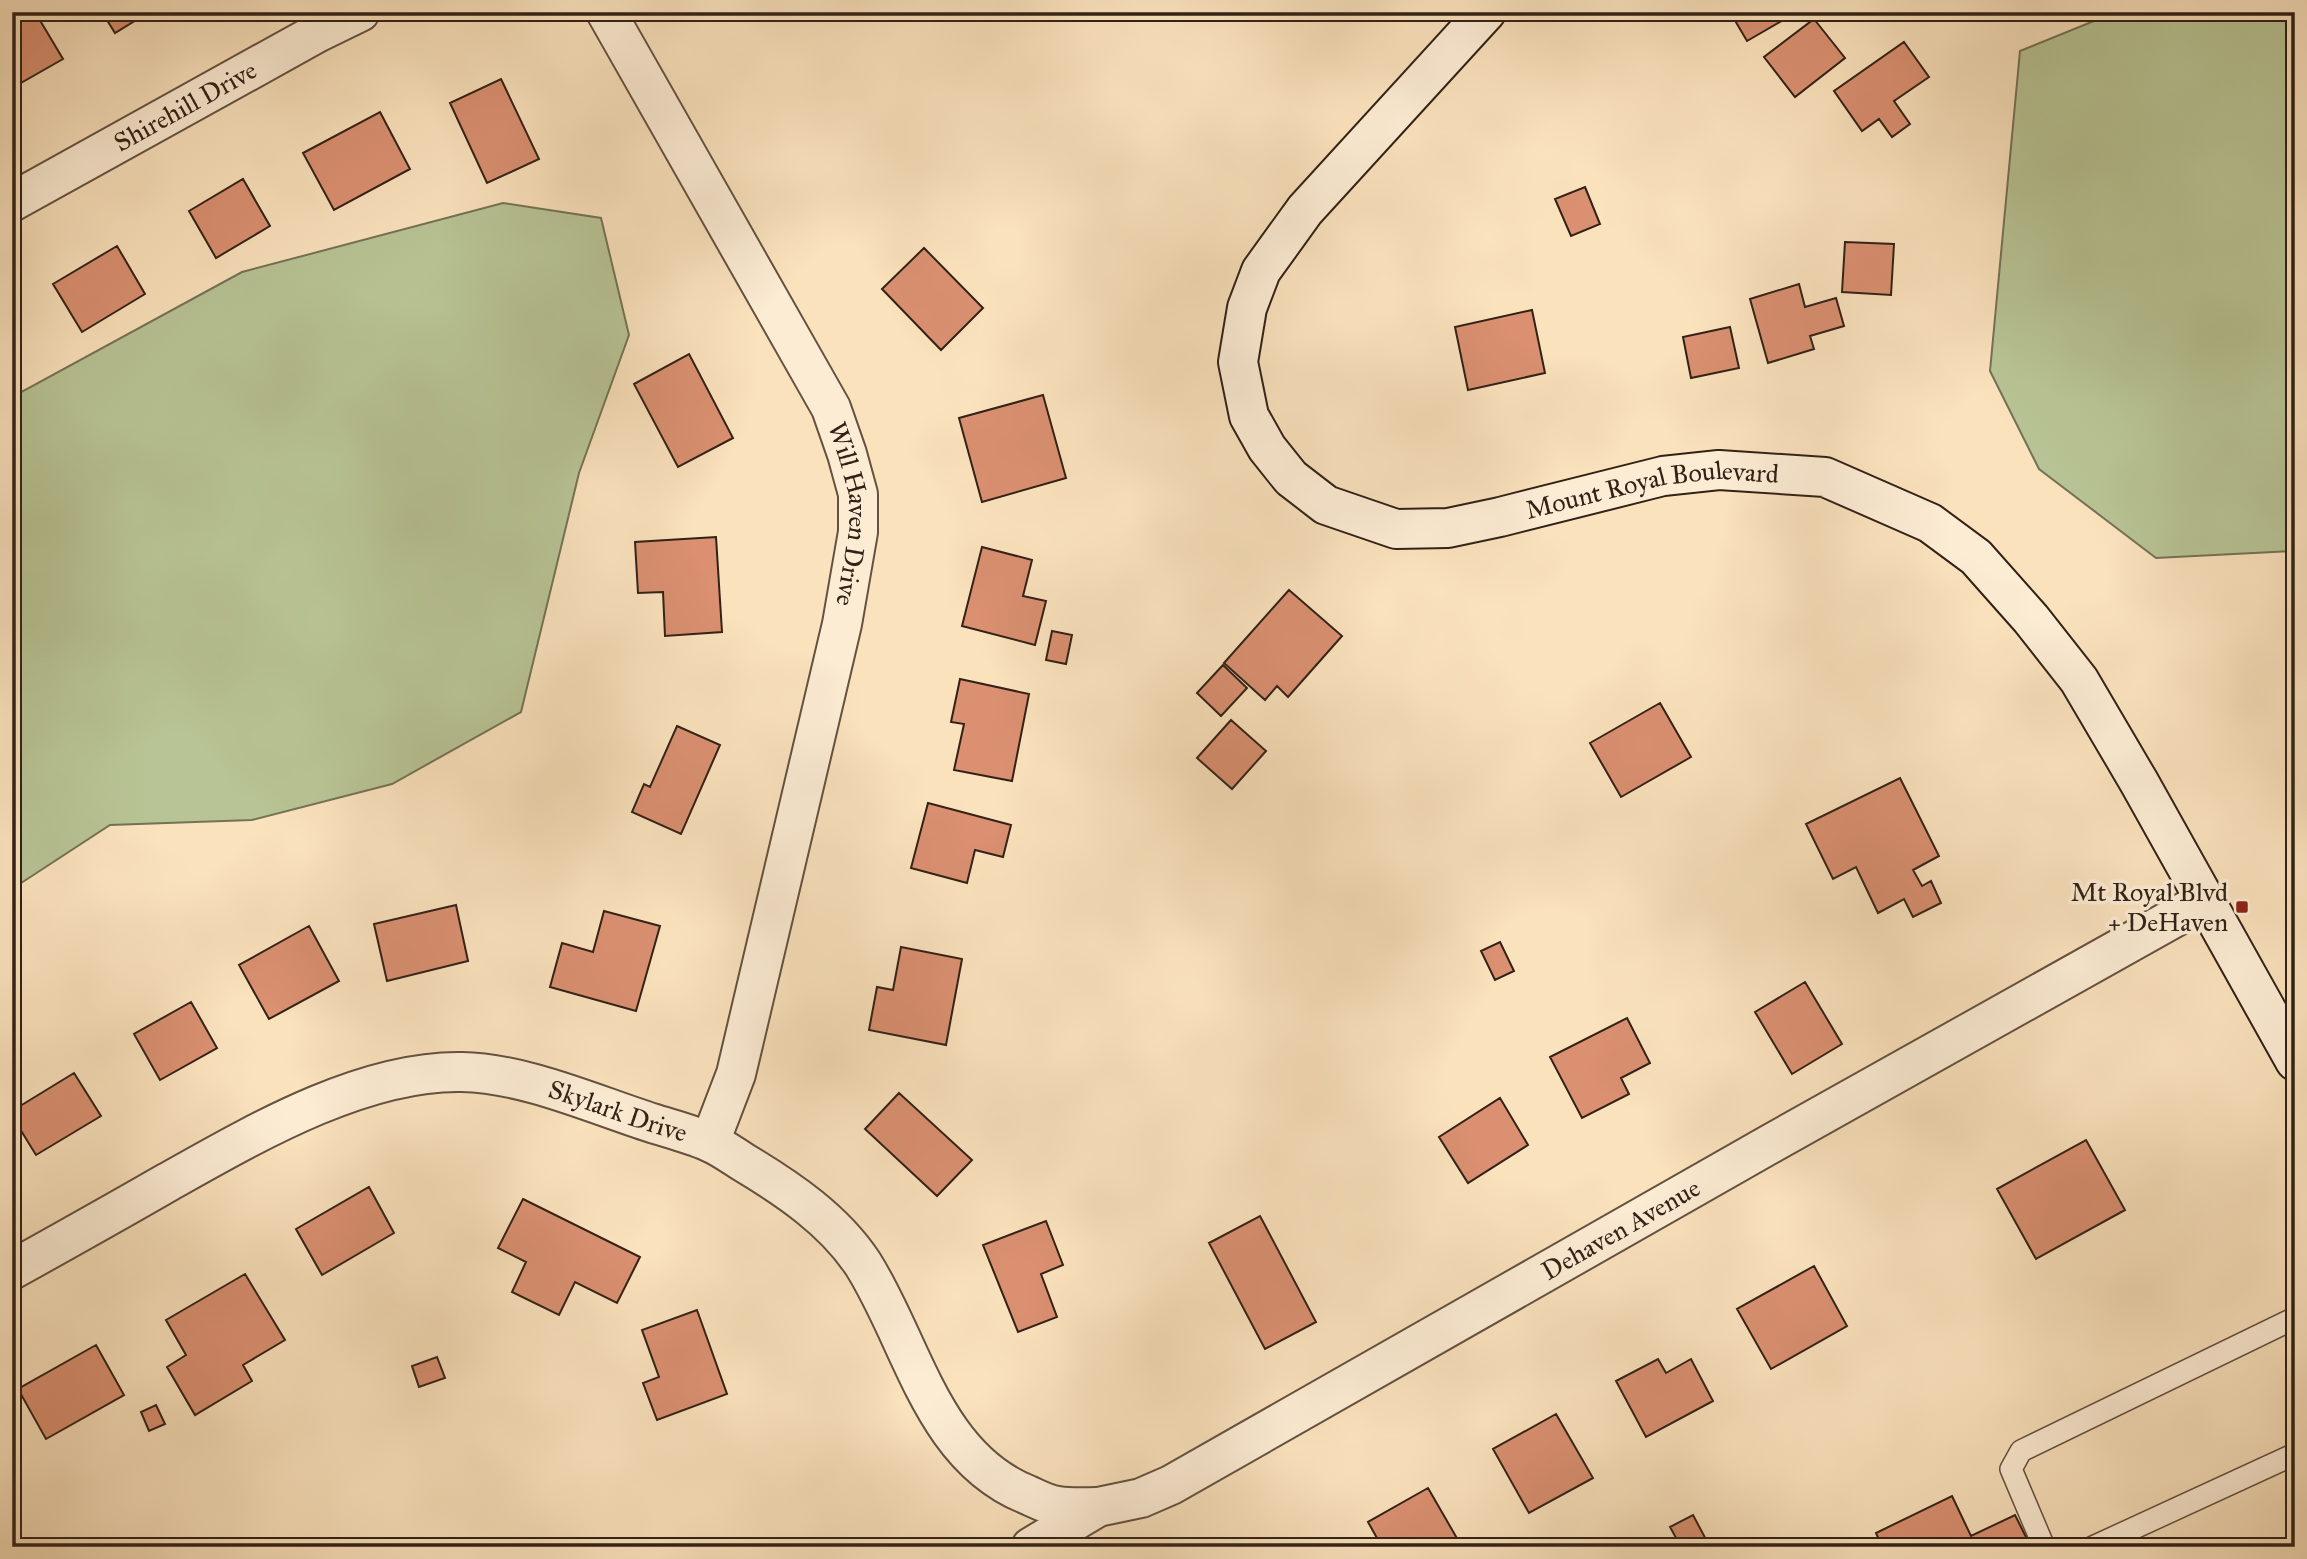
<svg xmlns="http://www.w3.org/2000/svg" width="2307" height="1559" font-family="'IM FELL Great Primer',serif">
	<rect width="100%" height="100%" fill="#fae2bd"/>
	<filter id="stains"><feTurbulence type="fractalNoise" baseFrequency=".00286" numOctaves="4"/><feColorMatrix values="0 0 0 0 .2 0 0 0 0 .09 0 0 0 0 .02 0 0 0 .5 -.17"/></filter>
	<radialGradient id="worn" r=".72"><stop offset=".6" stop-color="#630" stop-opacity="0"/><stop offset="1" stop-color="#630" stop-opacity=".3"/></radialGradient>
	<!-- green -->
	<path fill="#b8c495" stroke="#757256" stroke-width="2" d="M2116,12H2295L2294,551L2156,558L2039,469L1990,371L2020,51Z
		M503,203L601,218L629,335L579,473L521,712L392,784L252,820L110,825L12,889V397L242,272Z"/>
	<!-- building -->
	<path fill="#da9071" stroke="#322117" stroke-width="2" d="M12,12H35L63,59L12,88Z
		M102,12H149L115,33Z
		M1730,12H1797L1747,41Z
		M1814,19L1845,58L1795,97L1764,57Z
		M1904,42L1929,77L1894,101L1910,124L1892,137L1879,119L1862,131L1834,91Z
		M501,79L539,159L487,183L450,103Z
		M380,112L410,169L334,210L303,153Z
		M243,179L270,226L216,258L189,211Z
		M1585,187L1600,224L1571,236L1555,199Z
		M1845,242L1894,244L1891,295L1842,292Z
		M117,246L145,294L82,332L53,284Z
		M924,248L983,308L941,350L882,289Z
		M1799,284L1805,307L1836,298L1844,326L1810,336L1814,349L1768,363L1750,299Z
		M1532,310L1545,373L1468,390L1455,327Z
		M1730,327L1739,368L1691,378L1683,337Z
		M689,354L733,438L678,467L634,384Z
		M1043,395L1066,478L982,502L959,418Z
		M716,537L722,632L665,636L663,592L638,593L635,542Z
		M982,547L1032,560L1023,596L1046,601L1035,645L962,626Z
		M1289,590L1342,636L1288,697L1277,686L1265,700L1224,663Z
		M1052,631L1072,635L1066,664L1046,660Z
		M1223,665L1247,688L1221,716L1197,693Z
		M960,679L1029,694L1012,781L954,770L964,724L951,722Z
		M1660,703L1691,757L1621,797L1590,743Z
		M1231,720L1266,751L1232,789L1197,758Z
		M677,726L720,745L681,834L632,812L644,784L650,787Z
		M1900,778L1939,856L1913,870L1922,886L1931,881L1941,903L1913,917L1904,899L1878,913L1856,867L1833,879L1806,824Z
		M928,803L1011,825L1003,857L975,850L967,883L911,868Z
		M456,905L468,961L387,981L374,924Z
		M604,911L660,926L636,1011L550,987L562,943L593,952Z
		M309,926L339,981L269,1019L239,965Z
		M1500,942L1514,971L1495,980L1481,951Z
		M901,947L962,959L946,1045L869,1030L877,987L893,990Z
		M1805,982L1842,1044L1792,1074L1755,1012Z
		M191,1002L217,1048L160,1080L134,1034Z
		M1627,1018L1650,1063L1621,1078L1629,1094L1582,1118L1550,1057Z
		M74,1073L101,1116L36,1155L12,1116V1111Z
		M899,1093L972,1160L937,1196L865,1129Z
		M1500,1098L1528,1145L1468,1183L1439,1137Z
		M2086,1140L2125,1210L2036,1259L1997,1189Z
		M369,1187L394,1233L322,1275L296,1229Z
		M523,1199L640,1257L617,1303L575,1282L559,1315L512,1292L526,1262L498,1248Z
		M1260,1216L1316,1322L1265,1349L1209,1243Z
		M1046,1221L1063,1265L1041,1274L1057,1317L1018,1332L983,1245Z
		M1814,1266L1847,1326L1771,1369L1737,1309Z
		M245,1274L285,1340L243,1365L252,1381L195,1415L167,1367L186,1355L166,1320Z
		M697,1310L727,1394L657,1420L643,1383L659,1377L642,1330Z
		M96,1345L124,1395L46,1439L18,1389Z
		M437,1357L445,1378L419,1387L412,1366Z
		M1658,1359L1666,1373L1691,1359L1713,1401L1646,1437L1616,1381Z
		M156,1405L165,1424L149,1431L141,1412Z
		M1556,1414L1593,1478L1529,1513L1493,1449Z
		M1428,1488L1462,1547H1382L1368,1522Z
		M1952,1496L1971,1536L2015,1515L2031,1547H1882L1876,1533Z
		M1693,1515L1710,1547H1681L1670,1527Z"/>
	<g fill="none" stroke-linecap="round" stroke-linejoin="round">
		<!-- lane casing -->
		<g stroke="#645140" stroke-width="24">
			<path id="lane" d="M2044,1547L2011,1469L2021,1451L2295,1318
				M2093,1547L2295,1454"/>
		</g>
		<!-- street casing -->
		<g stroke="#645140" stroke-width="42">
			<g id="street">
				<path id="s1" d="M606,12L831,408L847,454L858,494V532L842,624L736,1074L710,1142"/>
				<path id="s2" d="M12,202L317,33L360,12"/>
				<path id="s3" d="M12,1270C64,1241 116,1212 168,1182C252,1135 362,1070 462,1072C524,1073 593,1104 652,1123C671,1129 691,1134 709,1142C721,1147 732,1155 743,1162C788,1189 834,1220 863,1264C913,1343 932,1457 1028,1495C1037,1499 1048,1505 1058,1506C1071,1508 1085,1507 1098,1507"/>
				<path id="s4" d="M1031,1547L1098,1507L1141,1498L1171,1485L1772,1143L2206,900"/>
			</g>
		</g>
		<!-- secondary casing -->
		<g stroke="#322117" stroke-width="42">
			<g id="secondary">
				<path id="s5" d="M1486,12L1305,210L1261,271L1247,308L1238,362L1249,416L1267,448L1291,478L1326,505L1396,529L1448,528L1500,517L1663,476L1719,470L1825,477L1930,523L1976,557L2031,619L2079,680L2139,782L2295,1061"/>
			</g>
		</g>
		<!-- lane -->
		<use href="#lane" stroke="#fcecd4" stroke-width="21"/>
		<!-- street -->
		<use href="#street" stroke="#fcecd4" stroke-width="38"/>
		<!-- secondary -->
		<use href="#secondary" stroke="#fcecd4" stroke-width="38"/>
	</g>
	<!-- markers -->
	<rect fill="#8f2418" stroke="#fcecd4" stroke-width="2.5" x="2235" y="900" width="14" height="14" rx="3.5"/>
	<g text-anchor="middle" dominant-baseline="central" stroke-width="7" stroke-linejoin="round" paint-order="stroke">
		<!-- street labels -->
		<g font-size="26" fill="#322117" stroke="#fcecd4">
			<text stroke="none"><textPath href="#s2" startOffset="198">Shirehill Drive</textPath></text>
			<text stroke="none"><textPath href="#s5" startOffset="947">Mount Royal Boulevard</textPath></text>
			<text stroke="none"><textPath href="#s1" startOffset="565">Will Haven Drive</textPath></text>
			<text stroke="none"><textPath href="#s3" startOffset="658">Skylark Drive</textPath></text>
			<text stroke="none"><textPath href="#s4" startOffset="672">Dehaven Avenue</textPath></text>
		</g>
		<!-- poi labels -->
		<g font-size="26" fill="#322117" stroke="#fcecd4" text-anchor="end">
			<text x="2228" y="892">Mt Royal Blvd<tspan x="2228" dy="30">+ DeHaven</tspan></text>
		</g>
	</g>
	<!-- margin -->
	<rect width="2307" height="1559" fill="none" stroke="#fae2bd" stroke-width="42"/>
	<rect x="14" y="14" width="2279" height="1531" fill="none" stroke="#322117" stroke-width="3.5"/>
	<rect x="21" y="21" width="2265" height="1517" fill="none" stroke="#322117" stroke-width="2"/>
	<rect width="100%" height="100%" filter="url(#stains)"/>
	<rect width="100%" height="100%" fill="url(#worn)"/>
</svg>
